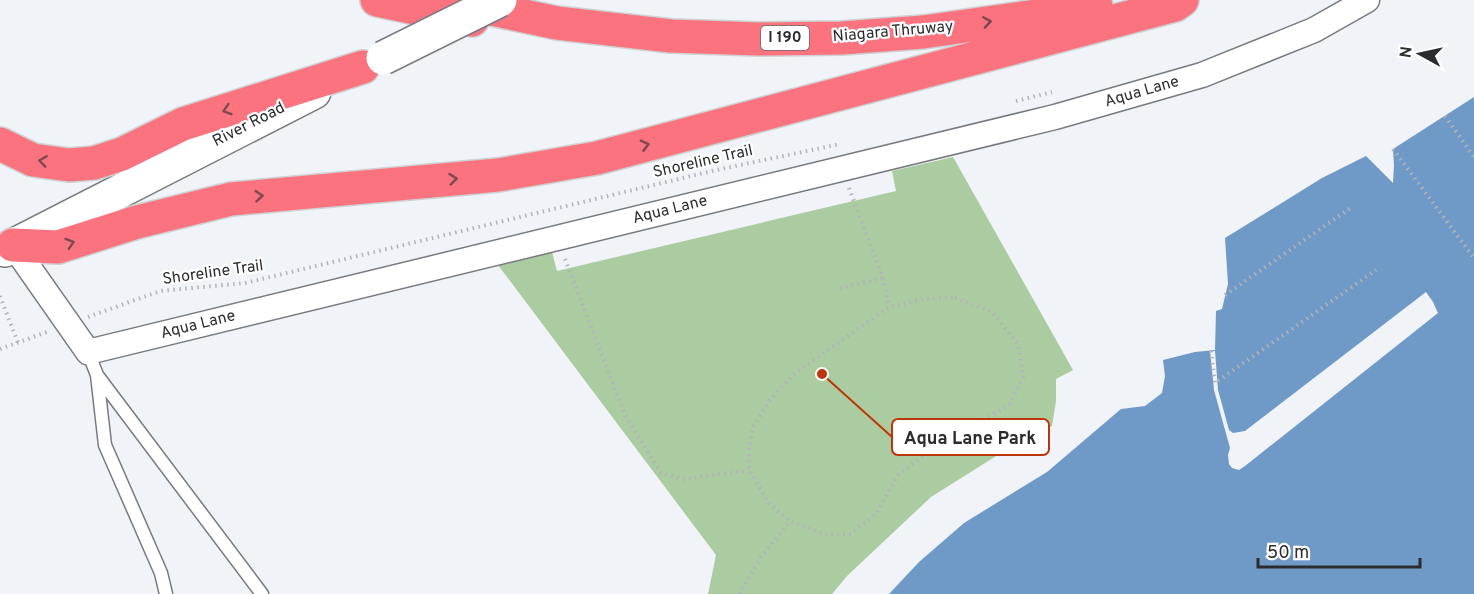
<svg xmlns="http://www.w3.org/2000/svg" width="1474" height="594" font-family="Overpass,sans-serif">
	<rect width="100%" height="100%" fill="#f0f3f8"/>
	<!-- green -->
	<path fill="#abcba0" d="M953,157L1073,370L1056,379V401L1052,426L1001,453L931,497L847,576L832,594H708L716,555L498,265L552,252L557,271L896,191L892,171Z"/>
	<!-- water -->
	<path fill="#6f9ac8" d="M1474,97V594H889L919,562L964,523L1047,472L1121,409L1145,406L1162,393L1165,376L1163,360L1195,352L1215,350L1216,311L1222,309L1228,284L1225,238L1322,178L1366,156L1393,183L1394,165L1393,149Z"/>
	<!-- pier -->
	<path fill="#f0f3f8" d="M1426,292L1433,302L1438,313L1245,466L1239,470L1232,468L1229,464L1228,455L1230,448L1214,390L1210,351H1215L1218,390L1229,430L1233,433L1245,431Z"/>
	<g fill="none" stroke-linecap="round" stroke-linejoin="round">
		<!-- lane casing -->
		<g stroke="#777a7e" stroke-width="15">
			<path id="lane" d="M88,352L97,375L105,445L161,573L166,594
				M97,375L262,594"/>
		</g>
		<!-- street casing -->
		<g stroke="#777a7e" stroke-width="27">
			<path id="street" d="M13,245L88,352L1055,117L1202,75L1314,30L1367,0"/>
		</g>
		<!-- secondary casing -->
		<g stroke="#777a7e" stroke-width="36">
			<path id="secondary" d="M5,250L314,92"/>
		</g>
		<!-- highway casing -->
		<g stroke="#d0d1d1" stroke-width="36">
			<path id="highway" d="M377,0L472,20
				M449,0L557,23L671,36L759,39L842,38L923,32L1072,11L1096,6
				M0,144L33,160L69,165L94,163L122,154L183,124L363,67
				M13,245L58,247L137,222L231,199L498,175L597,158L1175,5L1182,0"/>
		</g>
		<!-- path -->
		<path stroke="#b1b3b7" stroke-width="4" stroke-dasharray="1.5 4.5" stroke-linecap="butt" d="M1016,101L1052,92
			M1445,116L1474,157
			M1393,149L1474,258
			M849,188L883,278L889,307
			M565,259L625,415L661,473L683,479L749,470
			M840,288L883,278
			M1225,295L1352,207
			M0,296L18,343
			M955,298L991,311L1018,344L1023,377L1010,404L924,455L898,475L876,514L851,534L825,535L790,521L770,505L749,470V448L753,427L770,400L794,374L889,307L924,299Z
			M88,317L160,291L245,283L712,171L840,144
			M0,349L47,332
			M1211,351L1215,383L1376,270
			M739,594L761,557L790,521"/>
		<!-- lane -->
		<use href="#lane" stroke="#fff" stroke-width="12"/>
		<!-- street -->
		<use href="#street" stroke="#fff" stroke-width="24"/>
		<!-- secondary -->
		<use href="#secondary" stroke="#fff" stroke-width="33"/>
		<!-- highway -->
		<use href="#highway" stroke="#fb737e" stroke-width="33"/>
		<!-- secondary-bridge casing -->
		<g stroke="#777a7e" stroke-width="36" stroke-linecap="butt">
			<path id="secondary-bridge" d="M383,58L500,0"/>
		</g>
		<!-- secondary-bridge -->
		<use href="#secondary-bridge" stroke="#fff" stroke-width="33"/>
	</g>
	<!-- one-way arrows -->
	<defs><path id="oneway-chevron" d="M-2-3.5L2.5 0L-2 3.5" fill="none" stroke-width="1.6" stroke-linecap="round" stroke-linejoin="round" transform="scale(1.5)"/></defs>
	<g stroke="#7e484e">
		<use href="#oneway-chevron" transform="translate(987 22) rotate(-9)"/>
		<use href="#oneway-chevron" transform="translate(227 110) rotate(163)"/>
		<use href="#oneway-chevron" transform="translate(645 145) rotate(-15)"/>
		<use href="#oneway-chevron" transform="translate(43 161) rotate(-172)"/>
		<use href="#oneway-chevron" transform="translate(453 179) rotate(-6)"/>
		<use href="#oneway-chevron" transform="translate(259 196) rotate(-5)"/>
		<use href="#oneway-chevron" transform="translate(70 243) rotate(-18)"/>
	</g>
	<g text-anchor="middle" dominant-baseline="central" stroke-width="4.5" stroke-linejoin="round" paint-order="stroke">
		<!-- shield labels -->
		<rect fill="#fff" stroke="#6b6b6d" stroke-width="1.5" x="761" y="26" width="48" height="24" rx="4.5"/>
		<g font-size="15" font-weight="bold" fill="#2b2c2e">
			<text x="785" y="38">I 190</text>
		</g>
		<!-- street labels -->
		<g font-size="16" fill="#2b2c2e" stroke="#fff">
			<text transform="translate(893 32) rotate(-5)">Niagara Thruway</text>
			<text transform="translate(1142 92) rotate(-16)">Aqua Lane</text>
			<text transform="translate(249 125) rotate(-27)">River Road</text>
			<text transform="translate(703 162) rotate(-13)">Shoreline Trail</text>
			<text transform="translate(670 210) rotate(-14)">Aqua Lane</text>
			<text transform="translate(213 273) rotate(-8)">Shoreline Trail</text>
			<text transform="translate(198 325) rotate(-14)">Aqua Lane</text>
		</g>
	</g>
	<!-- callouts -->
	<path fill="none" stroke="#be3508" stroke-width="2" d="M822 374L892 437"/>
	<circle fill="#be3508" stroke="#fff" stroke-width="2" cx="822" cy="374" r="6"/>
	<rect fill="#fff" stroke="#be3508" stroke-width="2" x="892" y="419" width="157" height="36" rx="6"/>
	<g font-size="18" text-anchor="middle" font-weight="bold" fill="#2b2c2e">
		<text x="970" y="444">Aqua Lane Park</text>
	</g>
	<!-- north arrow -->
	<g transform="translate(1420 54) rotate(278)" stroke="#ffffff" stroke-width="4.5" paint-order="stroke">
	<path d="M0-4.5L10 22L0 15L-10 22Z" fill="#2b2c2e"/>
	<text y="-9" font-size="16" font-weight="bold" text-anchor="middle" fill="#2b2c2e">N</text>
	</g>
	<!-- scale -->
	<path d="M1258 558v9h162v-9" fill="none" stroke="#2b2c2e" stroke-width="3"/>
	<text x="1267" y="558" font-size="18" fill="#2b2c2e" stroke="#ffffff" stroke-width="4.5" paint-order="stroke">50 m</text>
</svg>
